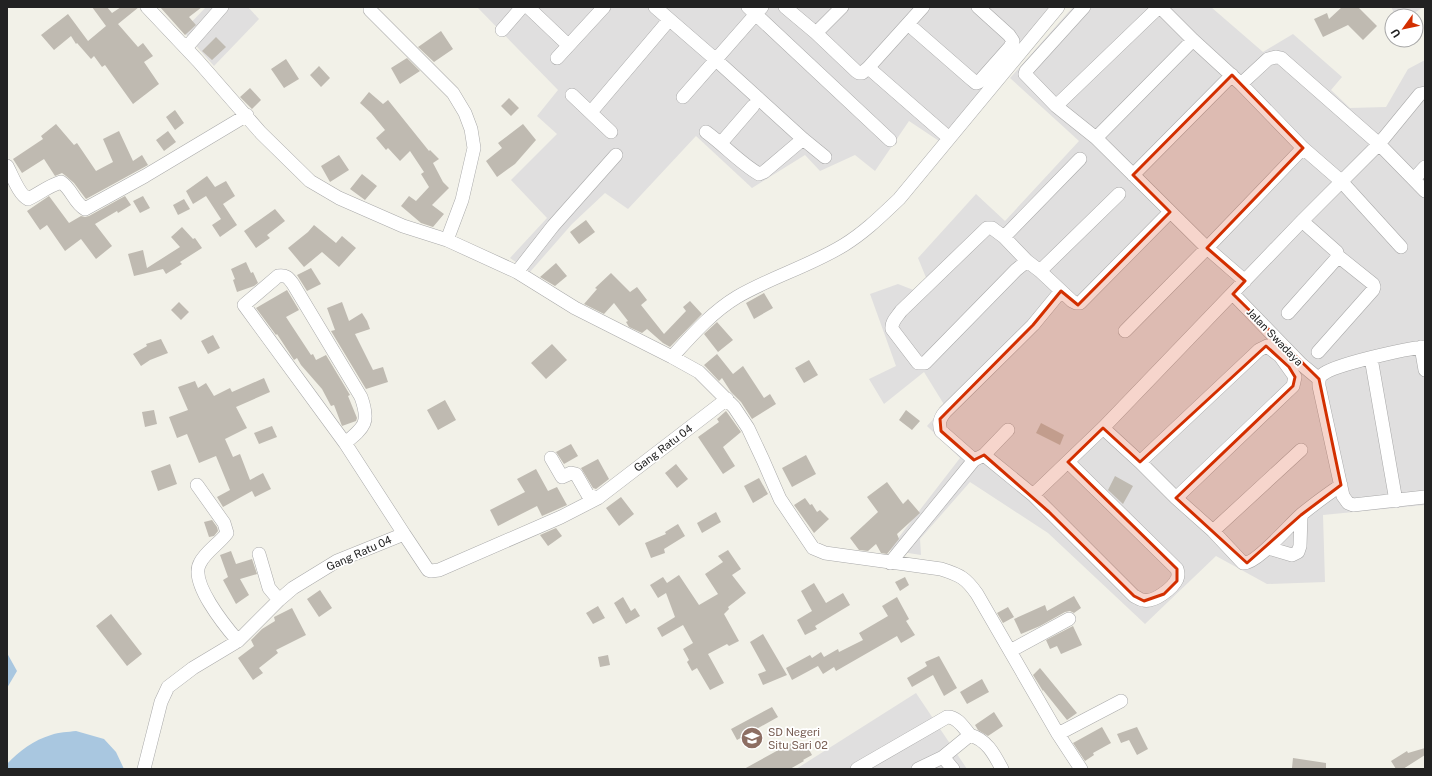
<svg xmlns="http://www.w3.org/2000/svg" width="1432" height="776" font-family="'Public Sans',sans-serif">
	<rect width="100%" height="100%" fill="#f2f1e8"/>
	<!-- residential -->
	<path fill="#e0dfdf" d="M206,7H248L259,19L214,66L183,31Z
		M477,7H1049L1029,32L1017,53L942,143L909,121L875,171L855,155L820,171L805,155L752,188L696,136L628,209L605,193L572,224L530,272L510,258L547,218L511,180L557,134L537,116L558,90Z
		M1073,7H1211L1263,52L1293,34L1342,77L1331,90L1350,108L1386,107L1408,69L1425,60V505L1323,515L1325,582L1267,584L1216,556L1145,624L1048,533L970,482L920,539L921,555L889,550L960,458L927,426L945,406L924,372L884,404L869,379L896,366L870,294L898,284L916,291L927,280L918,258L976,194L1005,221L1079,141L1010,78Z
		M1391,7H1424L1409,16H1396Z
		M916,693L967,769H796Z"/>
	<!-- water -->
	<path fill="#a9c7e0" d="M7,653L17,671L7,688Z
		M76,731L104,739L116,752L124,769H7V764C19,751 34,740 51,735C59,732 68,732 76,731Z"/>
	<!-- building -->
	<path fill="#bfbab1" d="M92,7H107L112,13L121,7H139L118,24L138,47L143,43L153,56L144,62L159,84L133,104L105,65L102,67L94,56L91,59L77,43L76,44L71,36L54,50L41,35L68,14L88,41L106,26Z
		M160,7H202L189,17L196,25L185,35Z
		M1342,7H1358L1377,26L1363,40L1348,25L1323,37L1314,19L1327,13L1329,19Z
		M441,31L453,49L434,62L418,47Z
		M216,37L226,47L212,60L202,51Z
		M407,58L420,71L400,84L391,68Z
		M286,59L299,79L284,88L271,69Z
		M319,66L330,78L321,87L310,75Z
		M250,88L261,100L252,109L240,97Z
		M369,92L383,104L388,100L429,151L430,150L439,159L433,163L443,182L449,188L432,205L444,214L433,227L421,223L401,206L409,196L416,201L429,187L421,174L424,172L410,151L400,161L388,148L386,150L376,138L385,130L371,113L360,103Z
		M509,98L519,108L511,116L501,106Z
		M175,110L184,123L175,130L166,117Z
		M56,124L74,145L77,143L96,171L113,162L103,139L119,131L133,161L142,155L148,165L86,199L74,183L66,176L62,173L55,176L44,159L22,173L13,159L43,139L41,136Z
		M523,124L536,140L515,164L497,177L486,161L502,148L498,143Z
		M168,131L176,142L164,151L156,140Z
		M339,155L349,170L330,182L321,166Z
		M362,174L377,186L365,200L350,189Z
		M207,176L215,187L226,181L235,196L223,204L237,225L220,237L212,225L221,219L206,196L193,204L186,191Z
		M49,196L69,223L81,216L85,217L89,216L125,196L131,205L118,213L117,211L95,224L112,246L96,259L81,239L65,251L47,225L40,230L27,211Z
		M143,196L150,208L140,213L133,201Z
		M184,199L190,209L178,215L173,205Z
		M275,209L285,221L267,235L270,238L256,248L244,231Z
		M586,220L595,232L579,244L570,232Z
		M314,225L336,243L342,236L356,248L339,267L322,252L304,267L288,248L308,232Z
		M182,227L193,239L195,238L202,248L180,262L182,264L166,274L163,269L134,276L128,254L143,250L147,268L180,247L171,237Z
		M246,262L251,273L253,272L258,283L254,286L237,292L233,280L235,279L231,269Z
		M556,263L567,276L555,286L540,277Z
		M311,268L321,284L307,291L297,275Z
		M611,273L630,292L637,287L647,300L641,305L664,334L686,311L683,307L690,301L702,314L670,347L663,343L647,329L642,333L629,327L626,322L628,321L614,303L604,314L584,304L597,289L595,288Z
		M287,290L299,310L286,317L311,355L313,354L316,360L326,355L350,395L348,396L357,418L356,421L342,426L334,405L331,406L322,389L301,365L297,358L294,360L277,334L276,335L256,308Z
		M764,293L773,308L754,319L746,303Z
		M179,302L189,312L181,320L171,310Z
		M342,302L349,321L362,313L367,321L370,329L355,334L373,370L383,367L388,382L366,389L331,331L335,330L327,308Z
		M717,322L733,340L718,352L704,334Z
		M213,335L220,348L208,354L201,341Z
		M161,339L168,353L150,360L141,366L133,354L147,346L146,344Z
		M552,344L567,360L546,379L531,363Z
		M717,354L733,374L743,366L764,398L770,394L776,404L752,419L741,402L731,392L722,378L719,381L704,365Z
		M809,360L818,375L804,383L795,368Z
		M264,378L270,392L236,407L247,428L225,439L233,457L240,454L250,480L263,473L271,489L255,497L252,491L223,507L217,497L230,490L216,456L199,463L187,434L177,438L169,417L188,410L178,387L195,381L198,388L206,383L214,396L230,388L232,392Z
		M445,400L456,420L438,430L427,410Z
		M154,410L157,424L145,427L142,412Z
		M906,410L920,421L912,430L899,420Z
		M726,411L741,432L723,447L735,466L723,474L698,437L719,422L717,419Z
		M1041,423L1064,435L1060,445L1036,433Z
		M272,426L277,437L259,444L254,433Z
		M571,444L578,456L564,464L556,452Z
		M806,455L816,474L792,487L782,468Z
		M598,459L609,479L596,489L593,488L581,468Z
		M170,464L177,484L158,491L151,471Z
		M676,464L688,479L677,488L665,473Z
		M536,469L548,491L557,487L567,505L542,516L537,506L498,526L490,510L525,492L517,479Z
		M1115,476L1133,486L1123,504L1108,490Z
		M759,478L768,494L753,503L744,486Z
		M887,482L903,504L908,499L920,513L897,534L899,539L887,554L881,553L876,544L868,551L859,550L850,538L878,512L867,497Z
		M621,497L634,514L619,526L606,508Z
		M805,498L810,505L812,504L817,512L820,510L829,519L814,533L794,505Z
		M716,512L721,522L702,533L697,523Z
		M212,520L217,527L218,531L214,536L209,537L204,522Z
		M678,524L685,536L664,549L665,553L651,558L645,543L666,534L665,532Z
		M556,528L562,536L548,546L540,535Z
		M728,550L741,569L732,575L746,593L728,607L729,609L724,614L739,641L729,646L727,644L708,654L724,683L710,690L697,668L692,671L687,662L689,660L683,649L693,643L683,625L662,637L657,628L675,617L666,593L658,598L650,585L663,577L667,583L679,575L699,605L718,594L705,574L723,562L718,556Z
		M231,551L236,564L252,559L257,574L240,579L249,595L236,604L223,580L228,577L220,555Z
		M905,577L909,585L900,591L895,582Z
		M814,583L826,603L843,593L850,605L815,626L817,629L805,635L797,620L812,611L801,591Z
		M320,590L332,608L319,617L307,599Z
		M1074,596L1081,608L1074,613L1070,611L1065,612L1040,626L1021,634L1014,619L1045,605L1047,611Z
		M623,597L631,611L635,608L640,616L626,624L614,603Z
		M897,597L909,619L906,621L915,635L901,643L897,636L836,671L834,667L823,674L818,666L792,680L786,668L810,655L812,658L821,652L824,657L838,649L839,652L863,640L859,633L888,616L882,606Z
		M598,606L605,618L593,624L586,613Z
		M1008,607L1014,617L1003,623L997,613Z
		M292,608L306,635L276,650L278,653L259,668L263,673L253,680L238,658L254,646L251,640L262,629L275,621L274,617Z
		M111,614L142,654L127,666L96,626Z
		M1073,626L1082,645L1061,654L1057,646L1050,649L1046,640Z
		M763,634L787,675L763,685L758,674L766,671L750,642Z
		M608,655L610,665L600,667L598,657Z
		M939,656L957,688L944,696L933,675L912,687L907,678L927,666L925,662Z
		M1040,668L1077,713L1067,720L1043,690V691L1033,675Z
		M982,679L989,692L967,704L960,692Z
		M772,707L778,717L737,740L731,729Z
		M994,712L1003,726L988,736L978,730L975,725Z
		M1102,727L1111,743L1093,753L1094,755L1085,761L1073,743Z
		M1137,727L1148,749L1137,755L1129,740L1121,743L1117,734Z
		M793,742L798,751L807,746L812,755L803,760L804,761L790,769H744Z
		M1425,748V755L1403,769H1396L1391,761L1407,751L1408,753Z
		M1293,758L1326,763V769L1292,768Z"/>
	<g fill="none" stroke-linecap="round" stroke-linejoin="round">
		<!-- minor casing -->
		<g stroke="#a9a9a9" stroke-width="14">
			<path id="minor" d="M147,7L198,61L261,133L310,181L339,198L403,226L447,240L517,272L575,308L672,357L699,372L734,407L748,428L763,460L780,499L813,548L825,553L941,569C960,575 966,578 977,594L1058,734L1081,769
				M528,7L568,45
				M655,7L715,59L803,139L825,157
				M748,7L890,140
				M785,7L816,33L856,71L859,73H862L868,68L871,70L949,138
				M1084,7L1026,71L1025,74L1056,106L1096,138L1207,248L1245,281
				M1160,7L1193,40L1241,84L1303,148L1341,181L1401,247
				M370,10L453,93L465,113L471,129L474,148L462,200L447,240
				M908,24L970,78L976,83L979,82L1010,47L1013,41L1009,35L978,7
				M502,30L522,7
				M816,33L842,7
				M186,48L222,7
				M557,58L604,7
				M868,68L923,7
				M1241,84L1268,59L1276,57L1281,58L1379,144L1425,191
				M572,95L611,132
				M683,97L762,7
				M1056,106L1159,7
				M591,112L669,20
				M706,132C724,145 740,163 759,174L764,172L803,139
				M1096,138L1193,40
				M721,143L753,106
				M7,166C12,175 19,195 28,199C39,194 48,186 61,182C72,189 74,203 85,209L145,176L247,115
				M1133,175L1232,75
				M1414,179L1425,167
				M1004,237L1080,159
				M1027,261L1016,270L925,363H918L892,329C891,322 897,317 901,311L987,228H992L1004,237L1027,261L1040,271L1072,301L1076,303H1080L1170,212
				M1040,271L1119,194
				M517,272L553,226L616,155
				M1233,294L1301,364L1319,379
				M1288,313L1337,258V252L1302,221
				M1125,331L1207,248L1303,148
				M1421,347L1425,370
				M1425,347C1408,348 1332,365 1322,375C1318,378 1319,382 1319,386L1343,496L1348,503L1353,505L1425,497
				M1318,352L1373,290L1374,287L1373,284L1338,256
				M672,357C692,335 712,312 737,297C771,277 810,266 844,245C865,232 881,216 899,199L1058,7
				M1371,358L1396,501
				M1103,428L1140,462L1176,498L1213,531L1243,563C1256,565 1290,524 1302,514C1314,504 1328,494 1341,485
				M345,443C365,427 370,422 361,397L293,284C288,277 286,275 278,276L244,305L345,443L404,534
				M984,455L1008,430
				M551,458L562,477L571,473L576,474L588,495L598,498
				M974,460L941,431C938,423 940,418 945,412L1033,325L1061,291
				M1140,462L1259,350L1267,346L1280,356L1295,377L1293,386L1176,498
				M197,485L224,523L227,533C219,544 206,551 200,563C189,582 225,626 238,641
				M1033,495L1134,596C1137,597 1140,600 1143,600C1154,603 1173,588 1177,579C1179,575 1178,573 1177,569L1068,462
				M1213,531L1301,450
				M1268,548L1292,555L1298,552L1300,546L1301,515
				M259,554L269,588L279,600
				M890,563L974,460L984,455L1033,495L1103,428L1302,221L1379,144L1420,94L1425,93
				M1010,651L1069,619
				M1058,734L1121,701
				M970,735C987,740 994,754 1002,769
				M144,769L161,702L168,687L193,668L238,641L279,600L293,588L337,561L404,534L428,570L431,571L439,570L561,517L598,498L727,399
				M857,769L947,717C957,716 964,728 970,735L943,757L953,769
				M918,769L943,757"/>
		</g>
		<!-- minor -->
		<use href="#minor" stroke="#fff" stroke-width="13"/>
	</g>
	<!-- marked area -->
	<path fill="#d32f00" fill-opacity="0.2" stroke="#d32f00" stroke-width="3" stroke-linejoin="round" d="M1232,75L1303,148L1207,248L1245,281L1233,294L1319,379L1341,485L1301,515L1247,563L1176,498L1293,386L1295,377L1289,367L1266,346L1140,462L1103,428L1068,462L1177,569V581L1164,594L1144,601L1134,596L1049,512L984,455L974,460L941,431L940,419L1033,325L1061,291L1078,305L1170,212L1133,175Z"/>
	<!-- icons -->
	<defs>
		<g id="school-disc" transform="scale(1.15)"><circle r="9.5" fill="#8d6e63" stroke="#fff"/><path d="M0-5L7-2L0 1L-7-2ZM-4 1L0 2.5L4 1V4Q0 6-4 4Z" fill="#fff"/></g>
	</defs>
	<g fill-rule="evenodd">
		<use href="#school-disc" x="752" y="738"/>
	</g>
	<g text-anchor="middle" dominant-baseline="central" stroke-width="3.5" stroke-linejoin="round" paint-order="stroke">
		<!-- street labels -->
		<g font-size="11" fill="#222" stroke="#fff">
			<text transform="translate(1275 337) rotate(46)">Jalan Swadaya</text>
			<text transform="translate(663 448) rotate(-37)">Gang Ratu 04</text>
			<text transform="translate(359 553) rotate(-24)">Gang Ratu 04</text>
		</g>
		<!-- education labels -->
		<g font-size="11" fill="#785e54" stroke="#fff" text-anchor="start">
			<text x="768" y="732">SD Negeri<tspan x="768" dy="13">Situ Sari 02</tspan></text>
		</g>
	</g>
	<!-- border -->
	<rect width="1432" height="776" fill="none" stroke="#222222" stroke-width="16"/>
	<!-- north arrow -->
	<g transform="translate(1404 28) rotate(237)"><circle r="19" fill="#ffffff" stroke="#a7a7a7"/>
	<path d="M0-3L7 15L0 10L-7 15Z" fill="#d32f00"/>
	<text y="-6" font-size="11" font-weight="bold" text-anchor="middle" fill="#222222">U</text>
	</g>
</svg>
